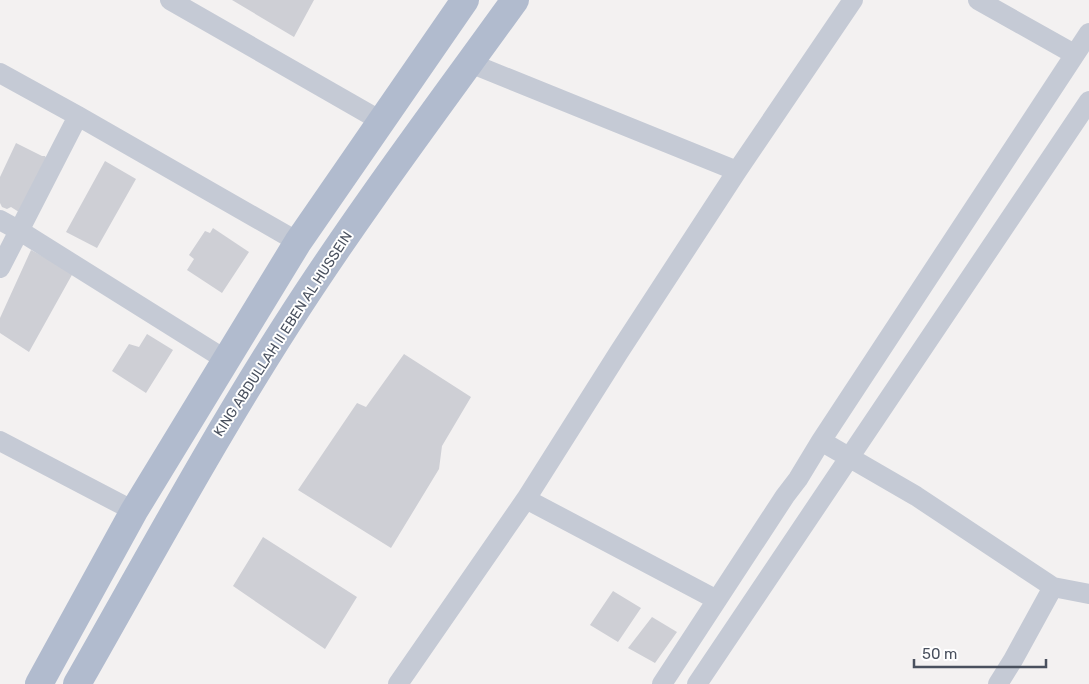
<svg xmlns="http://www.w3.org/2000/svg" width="1089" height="684" font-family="Rubik,sans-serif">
	<rect width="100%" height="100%" fill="#f3f1f1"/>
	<!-- building -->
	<path fill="#cecfd5" d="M232,0H314L294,37Z
		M16,143L42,156H45L50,165L22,214L11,207L7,209L2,207L0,203V177Z
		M105,161L136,179L97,248L66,232Z
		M213,228L249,252L222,293L187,270L194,259L189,255L205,231L210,233Z
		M31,250L73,273L29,352L0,333V318Z
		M147,334L173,350L146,393L112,371L129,344L139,347Z
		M404,354L471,397L442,446L439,469L391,548L298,490L357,403L366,407Z
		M263,537L357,597L325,649L233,586Z
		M613,591L641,608L618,642L590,625Z
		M652,617L677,632L655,663L628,648Z"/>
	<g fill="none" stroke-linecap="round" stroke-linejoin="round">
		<!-- minor -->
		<path stroke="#c5cad5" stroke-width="20" d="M170,0L381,121
			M978,0L1074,54
			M470,63L737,171
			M0,73L78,116L298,242
			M0,220L20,231L226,360
			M0,268L78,116
			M0,441L134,511
			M821,441L916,496L1053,587L1013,660L998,684
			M526,499L717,600
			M1053,587L1089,594
			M398,684L526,499L619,352L737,171L853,0
			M662,684L785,496L798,479L821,441L1089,33
			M697,684L1089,101"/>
		<!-- primary -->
		<path stroke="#b1bbce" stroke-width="28" d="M39,684L134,511L298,242L465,0
			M77,684C146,563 212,441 287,324C358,213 438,107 515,0"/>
	</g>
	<g text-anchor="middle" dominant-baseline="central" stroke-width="4" stroke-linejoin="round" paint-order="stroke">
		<!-- street labels -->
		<g font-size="14" fill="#49505e" stroke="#fff">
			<text transform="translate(283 334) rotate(-57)">KING ABDULLAH II EBEN AL HUSSEIN</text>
		</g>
	</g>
	<!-- scale -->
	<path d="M914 659v8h132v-8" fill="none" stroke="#49505e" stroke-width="2.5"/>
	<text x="922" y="659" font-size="15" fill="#49505e" stroke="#ffffff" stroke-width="4" paint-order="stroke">50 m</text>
</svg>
